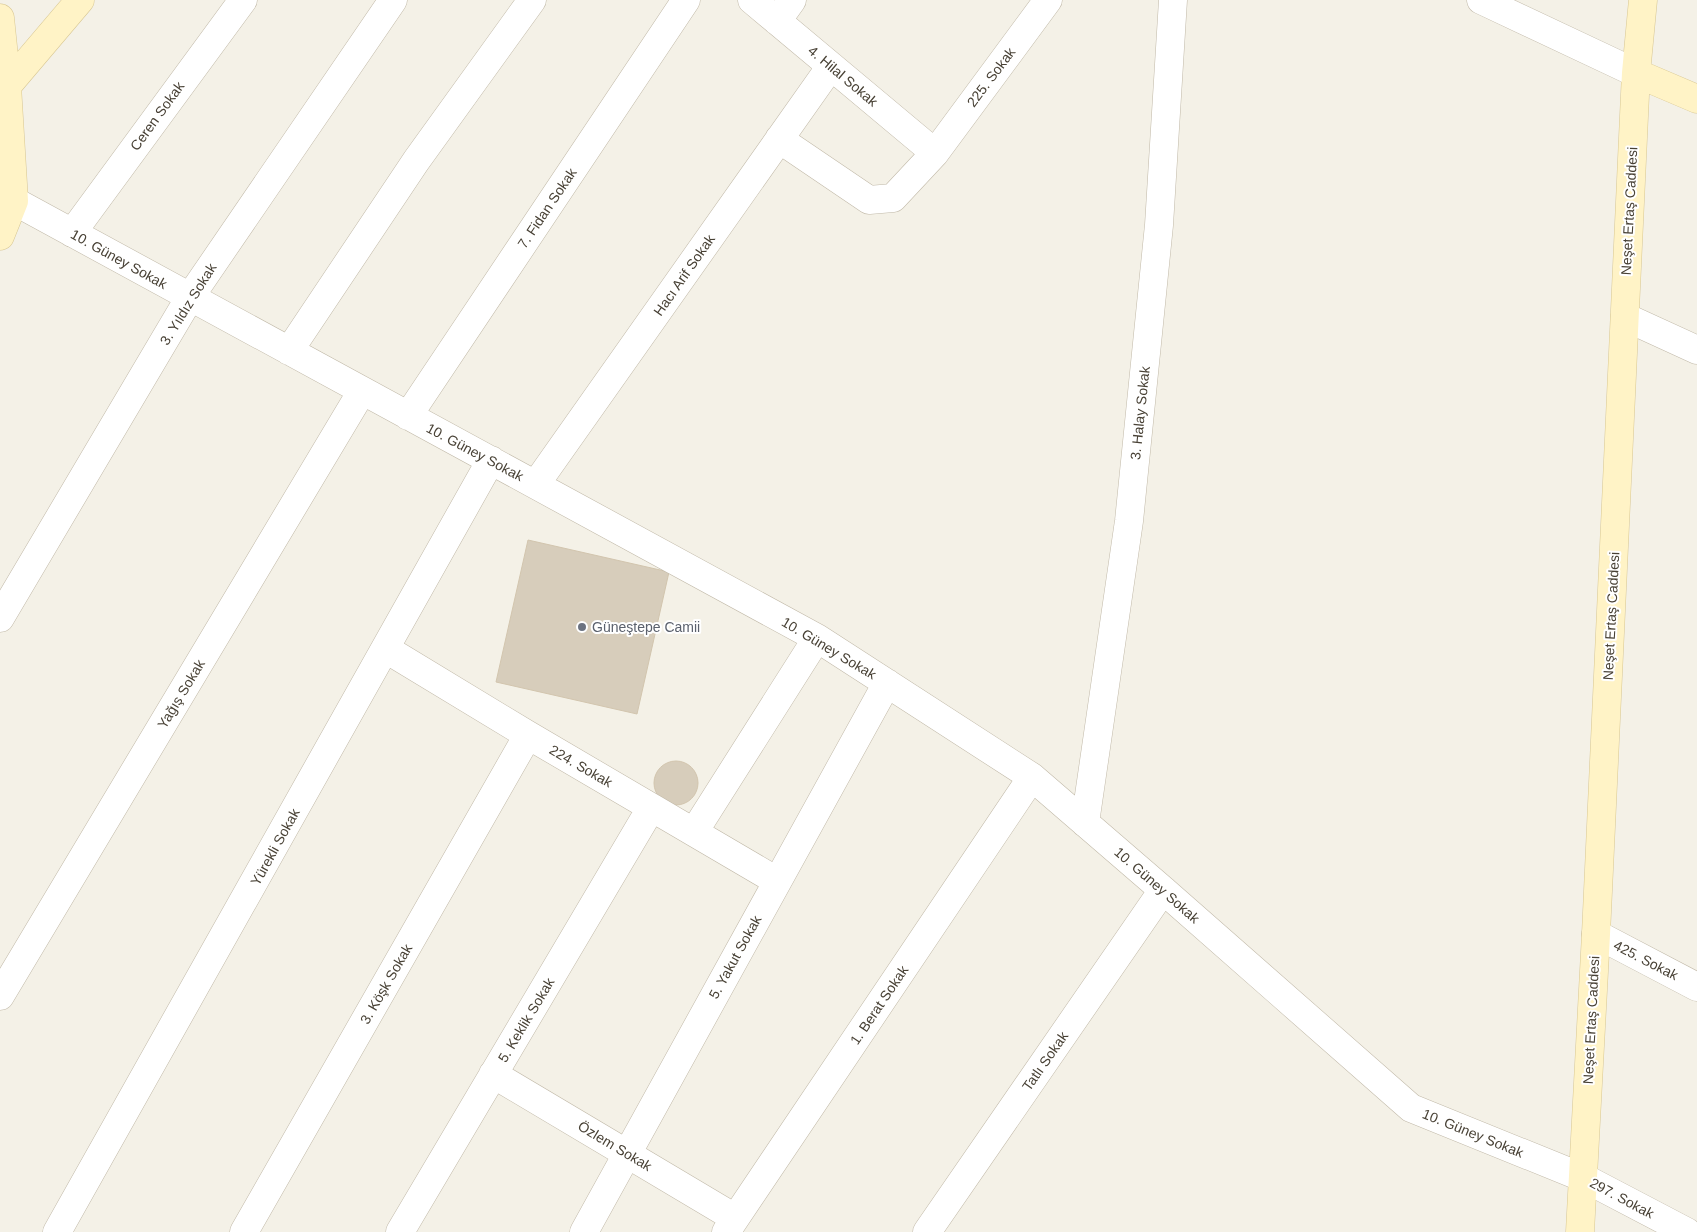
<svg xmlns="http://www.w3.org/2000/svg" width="1697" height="1232" font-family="Arial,sans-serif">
	<rect width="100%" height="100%" fill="#f4f1e7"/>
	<!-- building -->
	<path fill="#d7cdbb" stroke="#d2c5ae" d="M528,540L669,572L637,714L496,682Z
		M654 783a22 22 0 1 1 44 0a22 22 0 1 1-44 0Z"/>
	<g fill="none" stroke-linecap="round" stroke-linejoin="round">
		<!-- street casing -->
		<g stroke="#c1b9a8" stroke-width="29">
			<path id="street" d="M752,0L935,153
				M1481,0L1636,73
				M777,21L792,0
				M779,139L869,200L893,198L935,153L1048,0
				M14,201L817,638L1032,777L1163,890L1411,1108L1584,1178L1687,1232
				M72,233L243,0
				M1625,317L1697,350
				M289,351L416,161L532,0
				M408,416L686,0
				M536,484L831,66
				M0,618L190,297L393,0
				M386,649L528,735L777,881
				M1085,823L1129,521L1159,225L1173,0
				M694,832L817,638
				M1596,934L1697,987
				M0,996L362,391
				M493,1074L735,1218
				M57,1232L491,460
				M244,1232L528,735
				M400,1232L651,808
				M584,1232L887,683
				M726,1232L1032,777
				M927,1232L1163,890"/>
		</g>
		<!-- secondary casing -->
		<g stroke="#d8c793" stroke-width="29">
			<path id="secondary" d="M0,18L7,86L14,201L0,236
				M1636,73L1697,99
				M7,86L80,0
				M1580,1232L1596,934L1636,73L1643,0"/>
		</g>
		<!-- street -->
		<use href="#street" stroke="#fff" stroke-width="28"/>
		<!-- secondary -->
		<use href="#secondary" stroke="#fff3c6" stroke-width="28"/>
	</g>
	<!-- markers -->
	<circle fill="#6b7280" stroke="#fff" stroke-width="2" cx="582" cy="627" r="5"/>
	<g text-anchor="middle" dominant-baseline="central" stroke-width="4" stroke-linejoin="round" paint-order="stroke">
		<!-- street labels -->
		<g font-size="14" fill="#484135" stroke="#fff">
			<text transform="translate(843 76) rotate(40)">4. Hilal Sokak</text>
			<text transform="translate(991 77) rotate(-53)">225. Sokak</text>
			<text transform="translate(157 116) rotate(-54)">Ceren Sokak</text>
			<text transform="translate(547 208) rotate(-56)">7. Fidan Sokak</text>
			<text transform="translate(1629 211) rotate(-87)">Neşet Ertaş Caddesi</text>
			<text transform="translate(119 259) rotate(29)">10. Güney Sokak</text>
			<text transform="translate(684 275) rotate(-55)">Hacı Arif Sokak</text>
			<text transform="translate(188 304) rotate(-58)">3. Yıldız Sokak</text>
			<text transform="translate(1140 413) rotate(-84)">3. Halay Sokak</text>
			<text transform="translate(475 452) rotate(28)">10. Güney Sokak</text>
			<text transform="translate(1611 616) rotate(-87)">Neşet Ertaş Caddesi</text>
			<text transform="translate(829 648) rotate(31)">10. Güney Sokak</text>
			<text transform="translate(181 694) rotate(-59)">Yağış Sokak</text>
			<text transform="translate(581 766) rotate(30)">224. Sokak</text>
			<text transform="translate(275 847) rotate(-61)">Yürekli Sokak</text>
			<text transform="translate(1157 885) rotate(41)">10. Güney Sokak</text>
			<text transform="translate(735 957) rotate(-61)">5. Yakut Sokak</text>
			<text transform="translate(1646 960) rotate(27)">425. Sokak</text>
			<text transform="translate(386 984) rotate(-60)">3. Köşk Sokak</text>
			<text transform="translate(879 1005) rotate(-56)">1. Berat Sokak</text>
			<text transform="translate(526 1020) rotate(-59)">5. Keklik Sokak</text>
			<text transform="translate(1591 1020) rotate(-87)">Neşet Ertaş Caddesi</text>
			<text transform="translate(1045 1061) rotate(-55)">Tatlı Sokak</text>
			<text transform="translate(1473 1133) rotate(22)">10. Güney Sokak</text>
			<text transform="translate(615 1146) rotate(31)">Özlem Sokak</text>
			<text transform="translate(1622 1198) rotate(28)">297. Sokak</text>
		</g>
		<!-- worship labels -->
		<g font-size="14" fill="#5b616d" stroke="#fff" text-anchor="start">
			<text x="592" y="627">Güneştepe Camii</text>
		</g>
	</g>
</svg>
